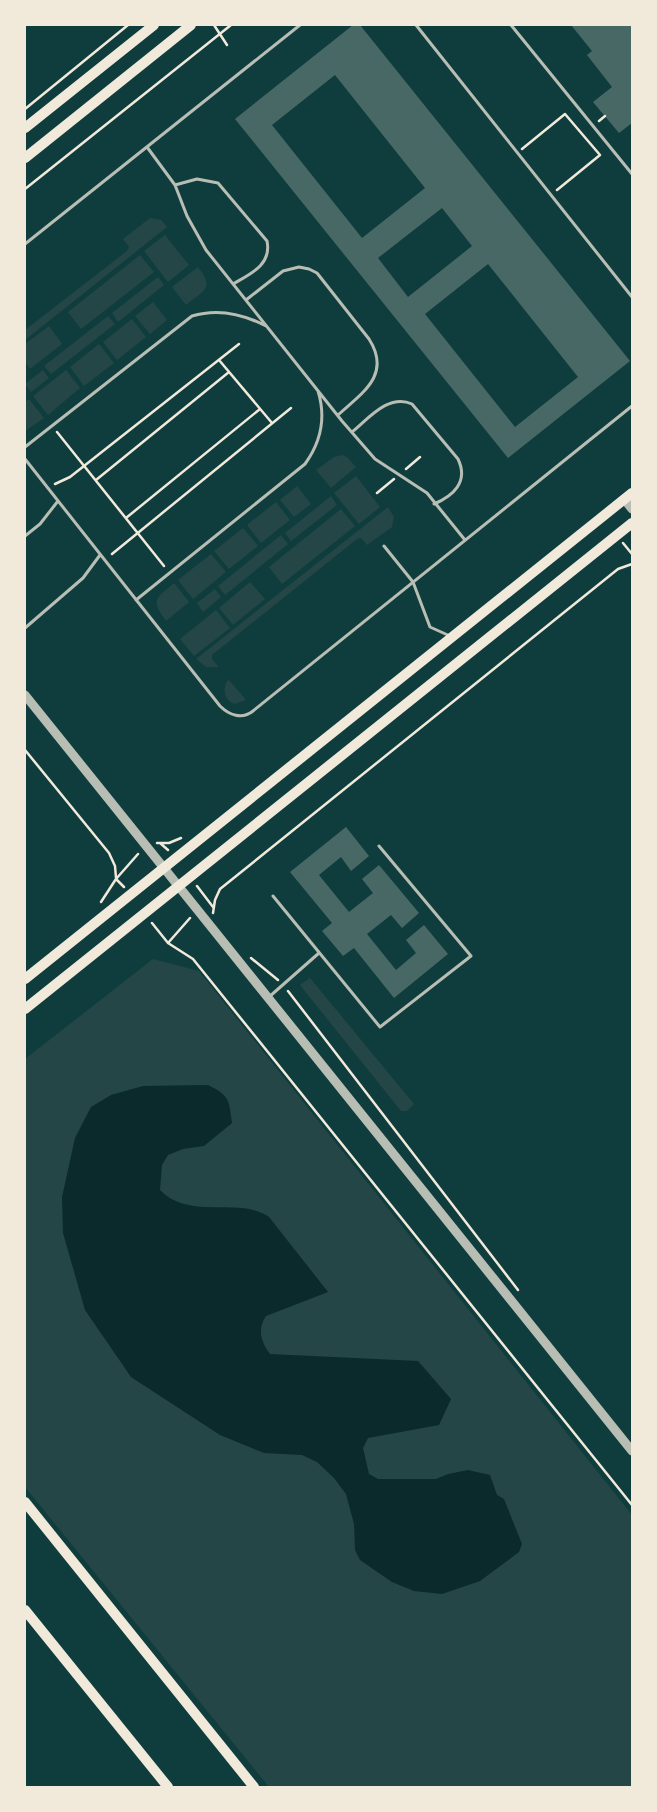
<svg xmlns="http://www.w3.org/2000/svg" width="657" height="1812" font-family="'Sofia Sans Condensed',sans-serif">
	<rect width="100%" height="100%" fill="#0f3d3e"/>
	<!-- green -->
	<path fill="#244646" d="M150,218L161,220L167,227L25,340V330L127,251L129,247L123,239Z
		M165,235L189,265L168,282L144,251Z
		M140,255L154,272L81,329L68,312Z
		M198,267C215,289 204,290 186,305L172,287Z
		M158,277L164,285L118,322L112,313Z
		M153,302L167,320L150,334L135,316Z
		M108,316L115,324L51,374L44,366Z
		M132,319L146,337L117,360L103,342Z
		M49,326L62,344L30,369L25,362V344Z
		M99,344L114,363L84,386L70,367Z
		M43,370L49,378L31,392L25,384Z
		M66,370L80,388L48,415L33,396Z
		M29,399L44,418L25,431V402Z
		M342,455L347,457L356,467L331,488L316,470L334,457Z
		M356,476L380,507L359,524L334,493Z
		M297,486L311,504L294,517L280,500Z
		M331,496L337,505L291,541L285,533Z
		M276,502L290,520L261,543L247,525Z
		M388,507L394,517L392,527L367,545L361,538L357,539L212,655V659L219,667H206L196,659Z
		M341,509L355,526L282,584L269,567Z
		M243,528L258,546L229,569L214,551Z
		M281,535L288,544L225,595L218,586Z
		M211,554L226,572L193,599L178,580Z
		M250,582L265,599L233,625L219,608Z
		M174,583L189,602L166,621C150,600 156,598 174,583Z
		M215,589L221,597L203,612L197,603Z
		M216,610L230,628L194,656L180,639Z
		M229,680L246,700L235,704C225,700 222,691 227,681Z
		M153,959L199,971L632,1515V1787H269L25,1487V1059Z
		M310,978L414,1104L407,1111H401L300,985Z"/>
	<!-- water -->
	<path fill="#0a2a2b" d="M208,1085C230,1096 229,1100 232,1123L204,1146L183,1149L168,1155L162,1165L160,1190C189,1221 240,1196 269,1217L328,1292L266,1316C257,1329 261,1342 270,1354L418,1361L451,1399L439,1425L368,1438L363,1448L369,1474L378,1479H436L448,1474L468,1470L490,1475L497,1495L504,1499L522,1544L519,1552L480,1581L442,1594L414,1591L392,1582L360,1560L355,1550L354,1524L346,1494L334,1478L317,1462L302,1455L264,1453L220,1435L131,1377L85,1310L63,1233L62,1197L75,1138L91,1107L111,1095L143,1086Z"/>
	<!-- building -->
	<path fill="#486865" fill-rule="evenodd" d="M353,25H360L630,361L508,458L235,119ZM335,75L425,188L362,238L272,125ZM442,208L472,246L408,297L378,258ZM488,264L578,377L515,427L425,314Z
		M571,25H632V123L619,133L593,102L612,87L587,55L592,51Z
		M346,827L369,856L351,871L341,857L319,875L349,912L373,893L362,879L379,865L419,913L402,928L391,915L367,934L396,970L416,953L406,940L424,925L448,954L394,998L354,948L343,956L322,931L332,923L290,872Z"/>
	<g fill="none" stroke-linecap="round" stroke-linejoin="round">
		<!-- path -->
		<path stroke="#f1e9da" stroke-width="2.5" d="M214,25L227,45
			M25,109L128,25
			M599,121L605,116
			M522,149L565,114L600,155L557,190
			M25,189L231,25
			M219,360L272,423
			M57,432L164,566
			M406,469L420,457
			M96,480L229,372
			M55,484L70,477L239,344
			M377,493L394,479
			M126,518L260,409
			M623,543L632,554
			M112,554L291,408
			M25,750L109,853L115,866L116,878
			M157,843H169L181,838
			M160,843L168,850
			M116,879L124,887
			M197,886L213,907
			M101,902L116,879L138,854
			M213,913L215,900L220,889L618,569L632,564
			M152,923L168,943L193,959L632,1505
			M168,943L190,918
			M251,958L278,980
			M288,991L518,1290"/>
		<!-- service -->
		<path stroke="#b8beb3" stroke-width="3" d="M416,25L632,297
			M511,25L632,174
			M147,147L175,185L187,216L206,250L342,421L375,459L427,493L465,540
			M175,185L197,179L218,183L267,241C272,265 250,274 233,284
			M25,244L300,25
			M246,300L283,271L299,267L309,269L317,273L369,339C392,375 362,393 338,415
			M352,432C368,419 389,393 412,404L458,459C469,482 453,496 434,504
			M25,447L192,316C218,308 243,314 266,326
			M25,459L220,706C229,715 242,720 253,711L632,406
			M25,536L40,524L58,501
			M384,546L413,582L430,627L450,636
			M136,600L305,464C321,442 326,417 318,391
			M25,628L83,578L100,555
			M273,896L380,1027L471,956L379,846
			M269,997L319,953"/>
		<!-- tertiary -->
		<path stroke="#b8beb3" stroke-width="9" d="M624,499L632,509
			M25,695L632,1451"/>
		<!-- secondary -->
		<path stroke="#f1e9da" stroke-width="10" d="M25,128L154,25
			M25,158L191,25
			M25,979L632,493
			M25,1009L632,523"/>
		<!-- primary -->
		<path stroke="#f1e9da" stroke-width="10" d="M25,1502L254,1787
			M25,1610L168,1787"/>
	</g>
	<!-- border -->
	<rect width="657" height="1812" fill="none" stroke="#f1e9da" stroke-width="52"/>
</svg>
